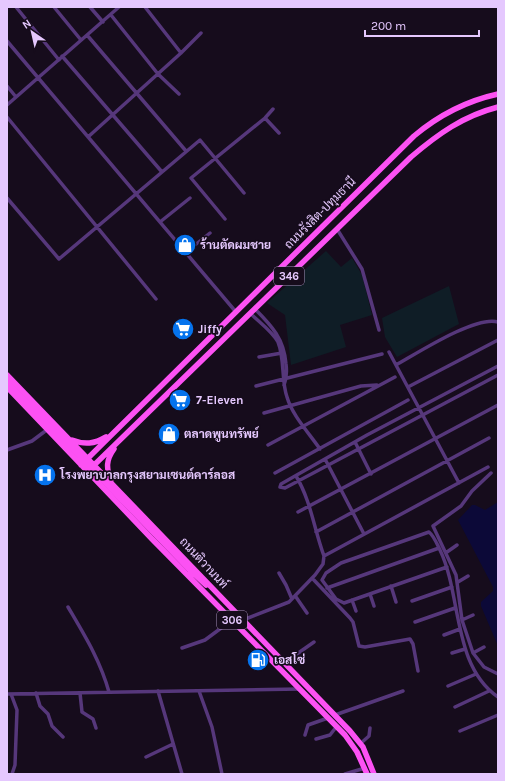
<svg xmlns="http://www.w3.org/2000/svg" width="505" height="781" font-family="Karla,Sarabun,sans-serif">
	<rect width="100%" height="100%" fill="#160c1c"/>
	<!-- green -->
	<path fill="#0f1d26" d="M326,251L341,267L352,258L362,275L372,315L340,325L346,347L291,365L285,315L267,303Z
		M449,286L459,324L397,357L385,337L382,318Z"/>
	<!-- water -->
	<path fill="#0c0938" d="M498,502V646L481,606V602L493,591V587L458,520L472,505H475L485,510Z"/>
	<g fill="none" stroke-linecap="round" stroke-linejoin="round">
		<!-- minor -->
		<path stroke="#56377b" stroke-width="3.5" d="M16,7L59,60
			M54,7L81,40
			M90,7L103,22
			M145,7L181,53
			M111,15L158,74L179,94
			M87,35L186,151
			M7,41L236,312
			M62,56L162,172
			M7,86L16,97
			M7,105L119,7
			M7,117L156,299
			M265,118L279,133
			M88,137L181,53L201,33
			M7,198L59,259L200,140L244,193
			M225,219L191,178L265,118L273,109
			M160,222L190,198
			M337,229L362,269L379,330
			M185,253L210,233
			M255,309C272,326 284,339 286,364C287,372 287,378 284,385
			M250,313C259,322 272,331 278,342C285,359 281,380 287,397C292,415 309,433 320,449
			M389,352L459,483
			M259,357L282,353
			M396,365C416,354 476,315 498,322
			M498,366L367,435L281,484L280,487L285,488L498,375
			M256,386L382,354
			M408,387L498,340
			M264,413L361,386L377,385
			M355,442L371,474
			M268,445L395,377
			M7,450L32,441L48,429
			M325,459L364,534
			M275,473L408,400
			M491,473L472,491L461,506L433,526L456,575L462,620L473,653L484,667L498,674
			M298,512L498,405
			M316,532L489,438
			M447,552L457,545
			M324,556L488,467
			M447,567L344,603L336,599L322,580L326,573L341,563L429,532C434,536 437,544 440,550C462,596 452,665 498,697
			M279,573L286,585L292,599
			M312,578L350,618L353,622L359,646L365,647L410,639L413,644L418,671
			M458,582L468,576
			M391,586L396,602
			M327,588L439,548
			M370,594L374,606
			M296,597L307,613
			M352,600L356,611
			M412,601L452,587
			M68,607C85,636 100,660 109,692
			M243,620L289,602L315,575L323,564L324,556C314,529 311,501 296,476
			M462,620L473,615
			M415,622L455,608
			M444,635L460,629
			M182,648L205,640L232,620
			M452,653L465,649
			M473,653L484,647
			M284,663L314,642
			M448,686L476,674
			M158,691L182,774
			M199,691L212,727L222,774
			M36,693L40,706L48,714L52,726L63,737
			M80,693L82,712L93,719L96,728
			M7,694L300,689
			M11,694L17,710L15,765L12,774
			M455,707L489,691
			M335,715L403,691
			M460,731L498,715
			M305,735L308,725L328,718
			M316,739L330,735L337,726
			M360,744L369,736L370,728
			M146,757L173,744
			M345,774L365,768"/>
		<!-- primary -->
		<path stroke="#fc51f3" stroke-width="5.5" d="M7,375L350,731L363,747L374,774
			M7,387L152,539L345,735L357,752L367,774
			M72,440C85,445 94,444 106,437
			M81,465L414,136C439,115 466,101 498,94
			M88,471L411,157C438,134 463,116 498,107
			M111,480C106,468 106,460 114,449
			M191,571L206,585"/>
		<!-- primary-bridge -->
		<path stroke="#fc51f3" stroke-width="5.5" d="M7,382L191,571"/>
	</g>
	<!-- icons -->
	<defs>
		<g id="shop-disc" transform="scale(1.15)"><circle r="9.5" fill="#0573ed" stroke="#160c1c"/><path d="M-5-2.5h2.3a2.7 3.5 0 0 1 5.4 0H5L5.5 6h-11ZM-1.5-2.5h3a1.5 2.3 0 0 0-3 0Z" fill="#fff"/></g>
		<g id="supermarket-disc" transform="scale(1.15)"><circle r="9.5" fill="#0573ed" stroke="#160c1c"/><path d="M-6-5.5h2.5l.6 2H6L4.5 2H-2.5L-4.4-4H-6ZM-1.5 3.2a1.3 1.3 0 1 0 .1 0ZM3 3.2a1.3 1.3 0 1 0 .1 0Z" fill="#fff"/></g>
		<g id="hospital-disc" transform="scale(1.15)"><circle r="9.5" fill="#0573ed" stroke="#160c1c"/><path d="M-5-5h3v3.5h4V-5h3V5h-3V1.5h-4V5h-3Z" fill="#fff"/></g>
		<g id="fuel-disc" transform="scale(1.15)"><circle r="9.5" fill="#0573ed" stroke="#160c1c"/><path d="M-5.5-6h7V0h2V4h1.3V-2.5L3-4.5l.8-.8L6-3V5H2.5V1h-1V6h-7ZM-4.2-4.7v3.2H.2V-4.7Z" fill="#fff"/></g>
	</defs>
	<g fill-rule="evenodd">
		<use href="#shop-disc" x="185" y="245"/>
		<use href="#supermarket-disc" x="183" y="329"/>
		<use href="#supermarket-disc" x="180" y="400"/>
		<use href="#shop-disc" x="169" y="434"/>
		<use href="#hospital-disc" x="45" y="475"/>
		<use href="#fuel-disc" x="258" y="660"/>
	</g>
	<g text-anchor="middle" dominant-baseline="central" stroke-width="3.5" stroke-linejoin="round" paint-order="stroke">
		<!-- shield labels -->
		<g fill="#160c1c" stroke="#a790ba" stroke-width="1">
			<rect x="274" y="267" width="30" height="18" rx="3"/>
			<rect x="217" y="611" width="30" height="18" rx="3"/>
		</g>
		<g font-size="11" font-weight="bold" fill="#e5c8fe">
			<text x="289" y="276">346</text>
			<text x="232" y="620">306</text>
		</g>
		<!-- street labels -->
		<g font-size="12" fill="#e5c8fe" stroke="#160c1c">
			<text transform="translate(320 213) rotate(-45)">ถนนรังสิต-ปทุมธานี</text>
			<text transform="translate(204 563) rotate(47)">ถนนติวานนท์</text>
		</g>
		<!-- poi labels -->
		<g font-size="12" font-weight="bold" fill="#e5c8fe" stroke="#160c1c" text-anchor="start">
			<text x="200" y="245">ร้านตัดผมชาย</text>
			<text x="198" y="329">Jiffy</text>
			<text x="196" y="400">7-Eleven</text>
			<text x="184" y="434">ตลาดพูนทรัพย์</text>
			<text x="60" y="475">โรงพยาบาลกรุงสยามเซนต์คาร์ลอส</text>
			<text x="274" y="660">เอสโซ่</text>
		</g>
	</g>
	<!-- border -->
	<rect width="505" height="781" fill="none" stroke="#e5c8fe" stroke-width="16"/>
	<!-- north arrow -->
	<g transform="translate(32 32) rotate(326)" stroke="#160c1c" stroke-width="3" paint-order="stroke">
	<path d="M0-3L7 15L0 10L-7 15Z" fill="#e5c8fe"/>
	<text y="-6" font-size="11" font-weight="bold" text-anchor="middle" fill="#e5c8fe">N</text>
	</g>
	<!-- scale -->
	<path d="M365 30v6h114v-6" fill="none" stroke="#e5c8fe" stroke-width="2"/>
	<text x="371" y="30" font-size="12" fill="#e5c8fe" stroke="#160c1c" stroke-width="3" paint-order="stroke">200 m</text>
</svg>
